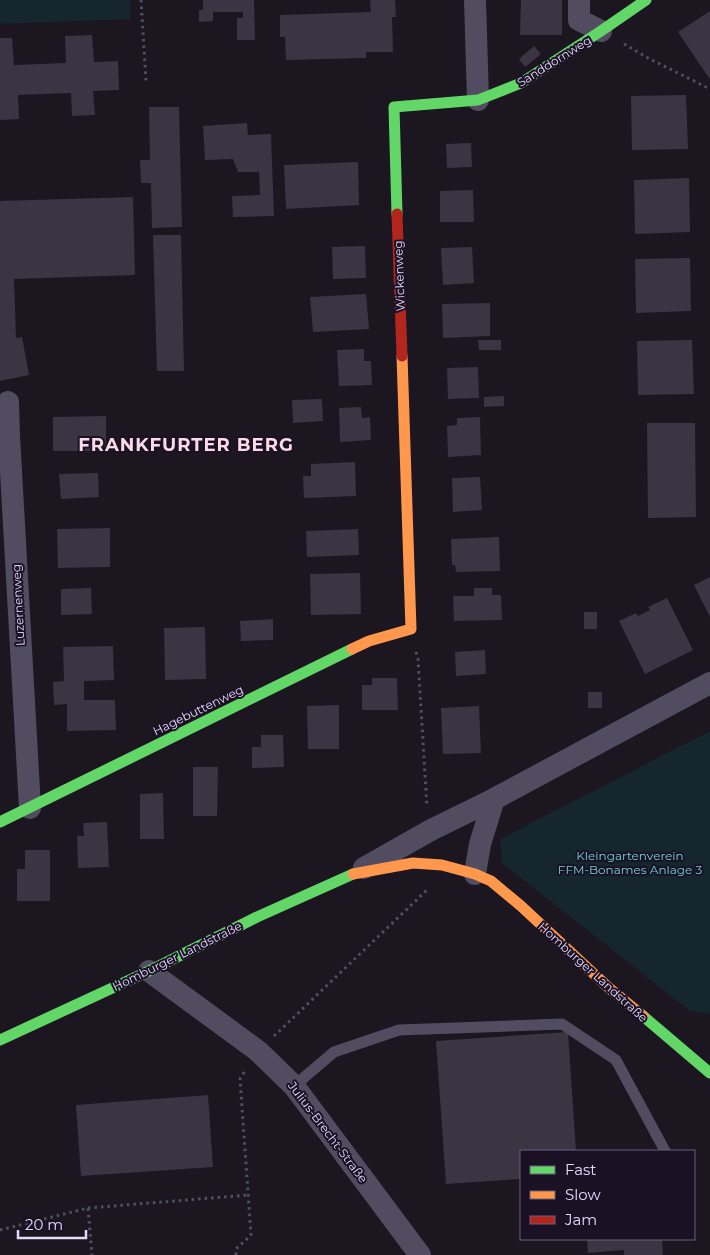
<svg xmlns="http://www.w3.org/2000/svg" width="710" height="1255" font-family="Montserrat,sans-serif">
	<rect width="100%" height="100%" fill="#1b1620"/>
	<!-- green -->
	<path fill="#16262d" d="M0,0H130L131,19L0,24Z
		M710,731V1014L690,1011L502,863L500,839Z"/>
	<!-- building -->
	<path fill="#3b3443" d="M203,0H254L255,40H237V18H243V12H213V21L199,22V10H203Z
		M370,0H395L396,17H392L393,52H366V58L286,60L285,37H280V15L371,12Z
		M521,0H562V35H520Z
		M710,11V78H709L678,32Z
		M92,35L94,62L118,61L119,90L93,91L95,115L72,116L71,93L18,95L19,119L0,120V38H12L14,65L66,63L65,36Z
		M534,46L541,54L525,67L519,59Z
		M686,95L688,149L632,150L631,96Z
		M149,107H179L182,227L152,228L151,183H141L140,160H150Z
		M247,123L248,135L271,134L274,216L233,217L232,196L260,195L259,172H238L233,159L205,160L203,126Z
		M471,143L472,167L447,168L446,144Z
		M358,162L359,205L286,209L284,165Z
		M689,178L690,232L635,234L634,180Z
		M473,190L474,222H440V191Z
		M133,197L135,275L14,279L16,338L22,337L29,375L0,381V201Z
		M153,235H181L184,371H157Z
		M365,246L366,278L333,279L332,247Z
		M472,247L474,283L443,285L441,248Z
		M690,258L691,311L636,313L635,259Z
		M366,294L369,329L313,332L310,297Z
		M490,303V336L443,338L442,304Z
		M478,340H501V350H479Z
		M692,340L694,394L638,395L637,341Z
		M364,349V361H371L372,385L339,386L337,350Z
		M478,367L479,398L448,399L447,368Z
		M504,396V406L484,407V397Z
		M322,399L323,421L293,423L292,400Z
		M361,407L362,418L370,417L371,440L340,442L339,408Z
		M106,416V451H53V417Z
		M480,417L481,455L448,457L447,426L457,425V418Z
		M647,423H695L696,517L648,518Z
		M355,462L356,496L304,498L303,476H311V464Z
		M98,473L99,497L61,499L59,474Z
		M480,477L482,510L453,512L452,478Z
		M110,528V567L58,568L57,529Z
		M358,529L359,555L307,557L306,531Z
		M499,537L500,571L456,572L455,565H452L451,539Z
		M360,573L361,614L311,615L310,574Z
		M710,577V617L694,585Z
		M91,588L92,614L61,615V589Z
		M474,588H492V595H501L502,620L454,621L453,596H474Z
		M667,598L693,650L645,674L619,621L636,613L638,616L650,610L648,607Z
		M584,612H597V629H584Z
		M273,619V640L241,641L240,621Z
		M205,627L206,679L165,680L164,628Z
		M113,646L114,680L84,681V700H115L116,730L67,731V704L54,705L53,682L64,681L63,647Z
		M485,650L486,674L456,676L455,652Z
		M372,678H397L398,710H362V685H372Z
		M588,692H602V708H588Z
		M339,705V749H308L307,706Z
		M479,706L481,753L443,754L441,708Z
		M261,735H283L284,767L252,768V747H261Z
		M193,767H218L217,816H193Z
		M163,793L164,839H140V794Z
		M107,822L109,867L78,868L77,836H84L83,823Z
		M25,850H50V901H17V869H25Z
		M568,1032L576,1151H521V1179L446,1184L436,1041Z
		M208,1095L213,1167L81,1176L76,1105Z
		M587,1239H662L663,1255H624V1250L588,1253Z"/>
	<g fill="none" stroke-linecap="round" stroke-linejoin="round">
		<!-- path -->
		<path stroke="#4d5261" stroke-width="3" stroke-dasharray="2.5 4" stroke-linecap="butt" d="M141,0L146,81
			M624,44L648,58L710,89
			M416,652L418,659L427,807
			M274,1036L427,890
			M88,1208L248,1195
			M0,1230L88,1208L92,1255
			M236,1255V1249L251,1235L240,1079L246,1069"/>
		<!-- lane -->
		<path stroke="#524c61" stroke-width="11" d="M294,1086L334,1052L399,1030L562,1024L616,1060L665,1151"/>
		<!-- street -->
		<path stroke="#524c61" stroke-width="22" d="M475,0L478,100
			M579,0V20L601,31
			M8,402L9,436L30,808
			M364,868L431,830L494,799L710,683
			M475,874L480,844L494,799
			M149,971L258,1051L294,1086L420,1255"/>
		<!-- fast -->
		<path stroke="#63d668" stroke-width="11" d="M397,214L394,107L478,100L521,83L601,31L646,0
			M0,822L352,649
			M643,1016L710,1073
			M0,1040L149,971L257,917L353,874"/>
		<!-- slow -->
		<path stroke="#ff974d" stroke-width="11" d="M352,649L369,641L411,629L402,356
			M353,874L413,863L442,865L475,874L491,881L521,906L609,988L643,1016"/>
		<!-- jam -->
		<path stroke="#b3261e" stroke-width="11" d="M397,214L402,356"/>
	</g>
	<g text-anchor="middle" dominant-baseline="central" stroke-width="4" stroke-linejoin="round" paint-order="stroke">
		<!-- street labels -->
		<g font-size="12" fill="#e6d9fc" stroke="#1a1125">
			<text transform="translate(554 61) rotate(-32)">Sanddornweg</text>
			<text transform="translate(399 276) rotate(-92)">Wickenweg</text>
			<text transform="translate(18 605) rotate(-93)">Luzernenweg</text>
			<text transform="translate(198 710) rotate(-26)">Hagebuttenweg</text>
			<text transform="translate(177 956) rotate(-26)">Homburger Landstraße</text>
			<text transform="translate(593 972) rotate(42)">Homburger Landstraße</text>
			<text transform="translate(328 1132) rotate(53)">Julius-Brecht-Straße</text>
		</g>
		<!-- park labels -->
		<g font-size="12" fill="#6bd5d6" stroke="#1a1125">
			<text x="630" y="855">Kleingartenverein<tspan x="630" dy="14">FFM-Bonames Anlage 3</tspan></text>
		</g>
		<!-- district labels -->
		<g font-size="18" font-weight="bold" letter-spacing="1" fill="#fcdbe7" stroke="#1a1125">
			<text x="186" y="445">FRANKFURTER BERG</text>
		</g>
	</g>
	<!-- legend -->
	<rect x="520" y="1150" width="175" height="90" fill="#1a1125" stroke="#6c617b"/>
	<rect x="530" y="1166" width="25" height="8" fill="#63d668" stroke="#6c617b"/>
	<text x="565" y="1175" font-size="15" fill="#e6d9fc">Fast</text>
	<rect x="530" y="1191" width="25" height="8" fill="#ff974d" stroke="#6c617b"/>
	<text x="565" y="1200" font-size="15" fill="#e6d9fc">Slow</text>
	<rect x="530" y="1216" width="25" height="8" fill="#b3261e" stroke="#6c617b"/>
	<text x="565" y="1225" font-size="15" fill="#e6d9fc">Jam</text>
	<!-- scale -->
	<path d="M18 1230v8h68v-8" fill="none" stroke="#e6d9fc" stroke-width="2.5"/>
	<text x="25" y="1230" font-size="15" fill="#e6d9fc" stroke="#1a1125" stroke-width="4" paint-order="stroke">20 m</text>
</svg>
